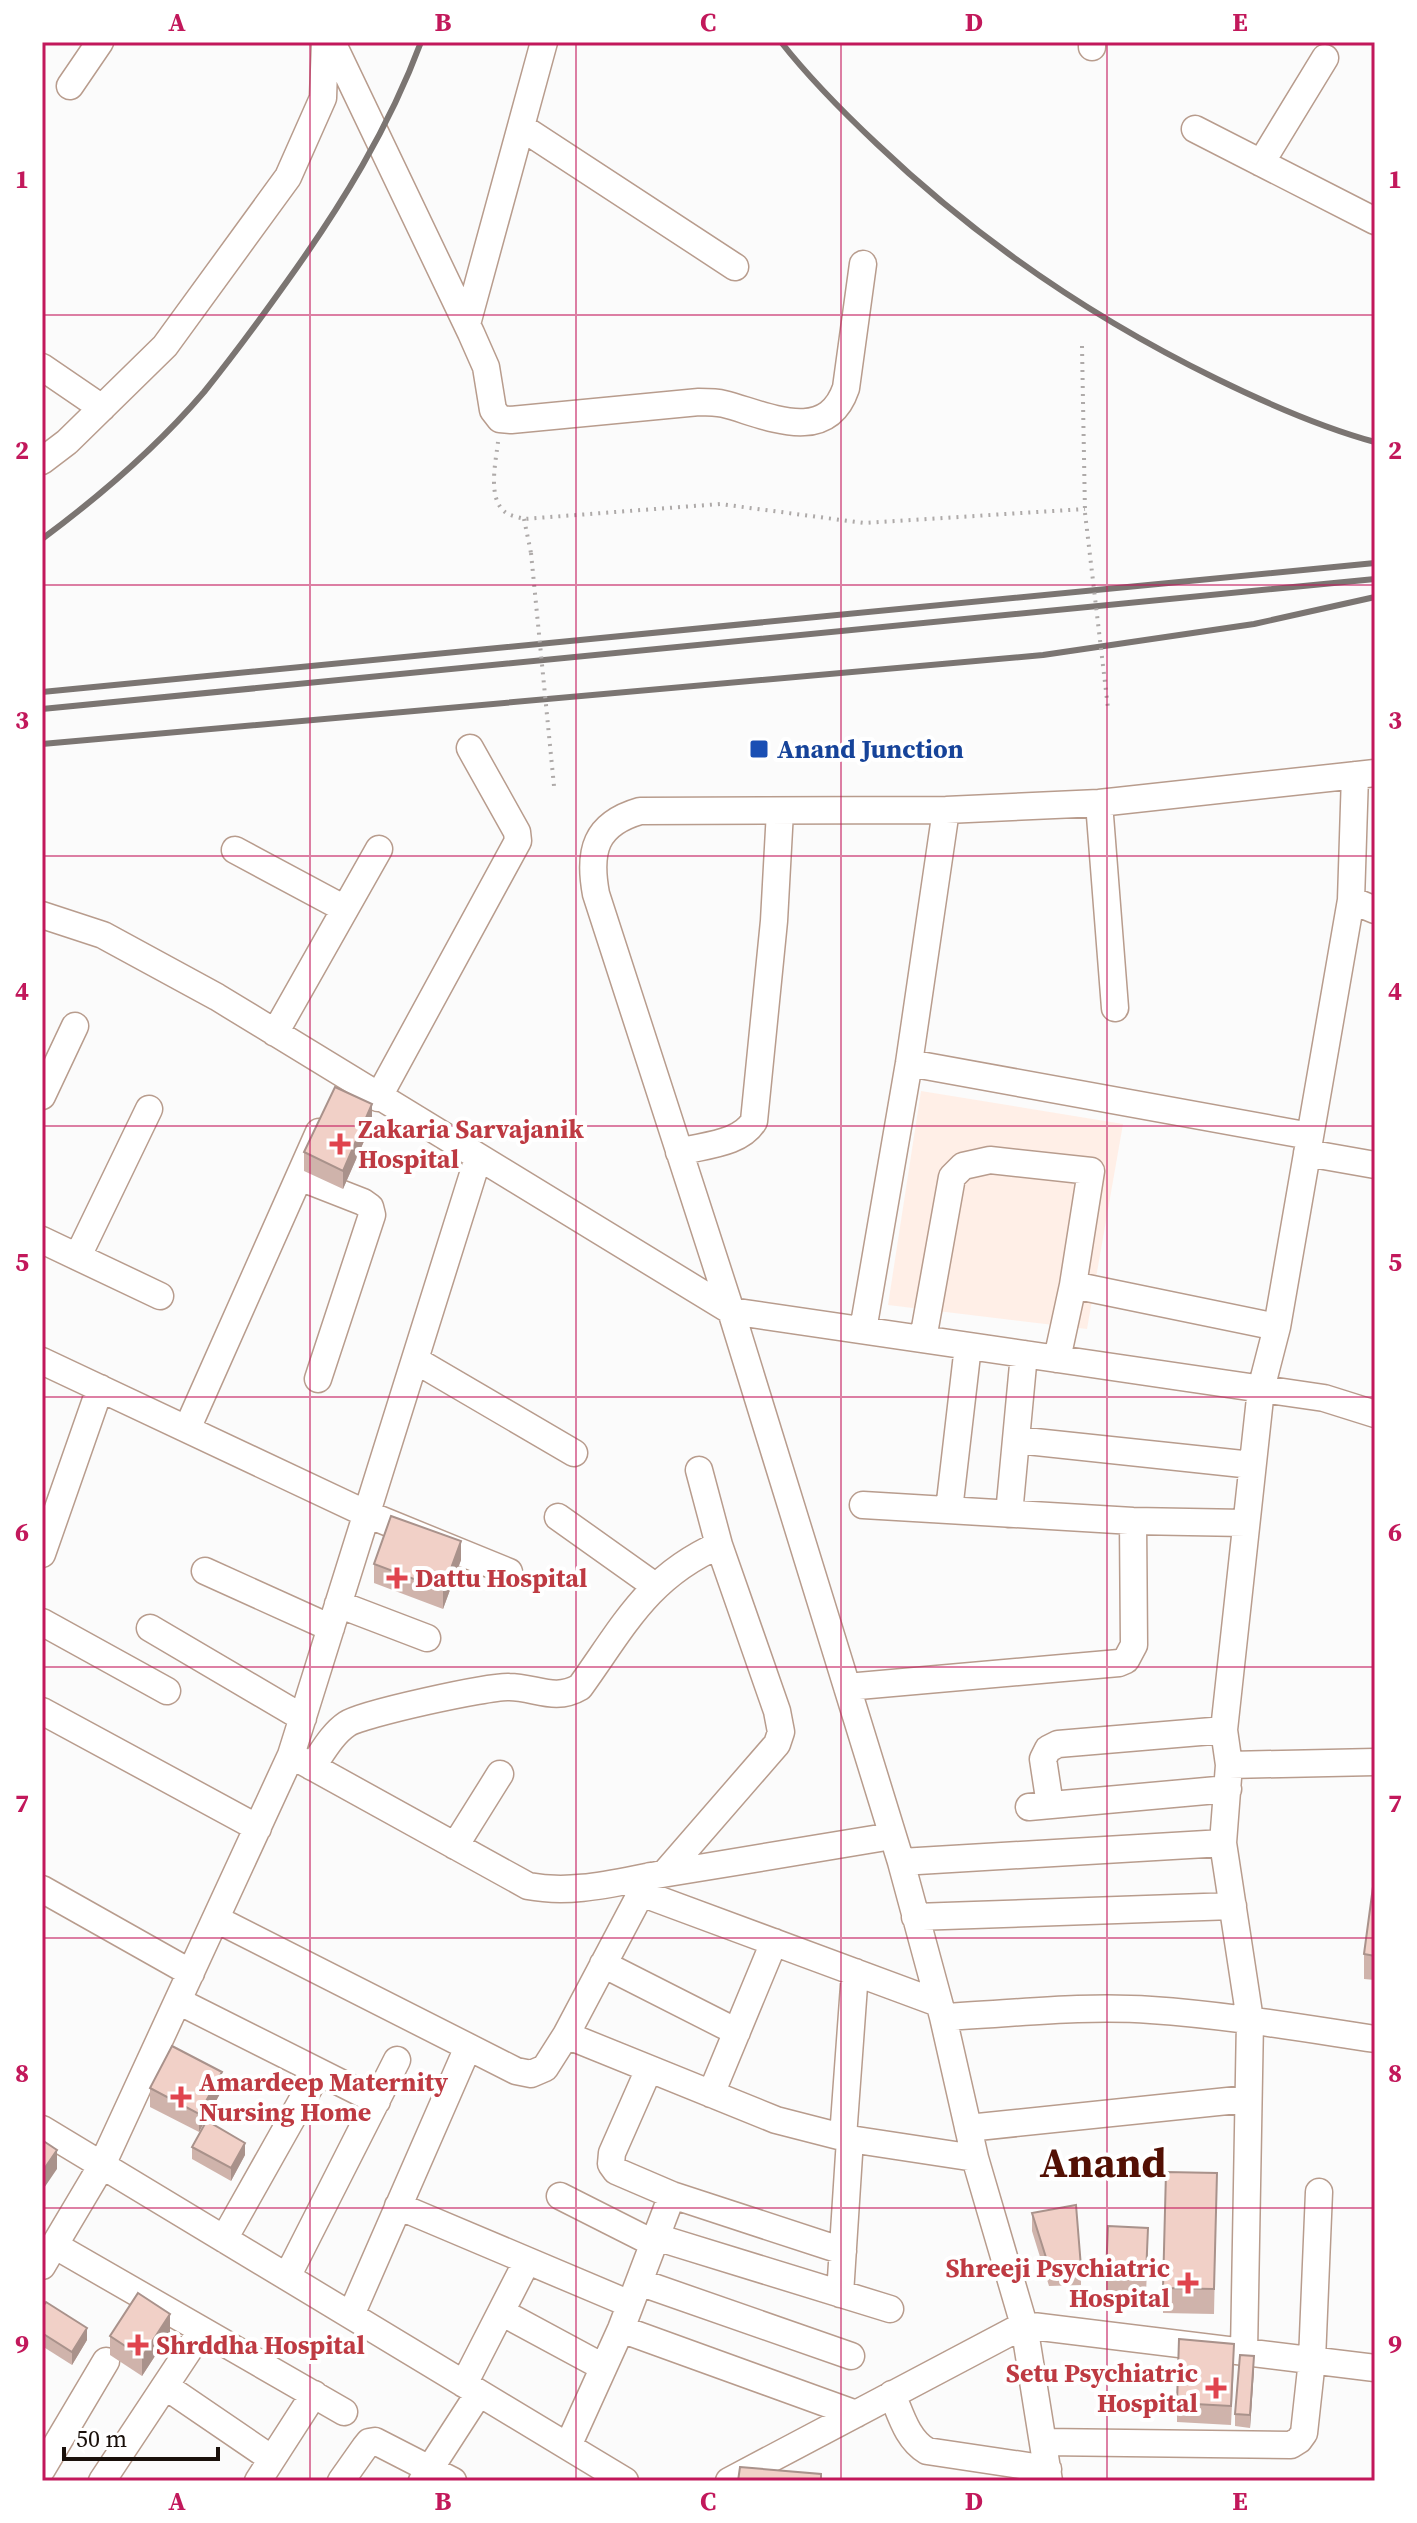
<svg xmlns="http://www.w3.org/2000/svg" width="1417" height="2523" font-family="'Source Serif 4',serif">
	<rect width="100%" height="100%" fill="#fbfbfb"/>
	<!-- built -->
	<path fill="#ffefe7" d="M921,1091L1123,1124L1087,1329L888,1305Z"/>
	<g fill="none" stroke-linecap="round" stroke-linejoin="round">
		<!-- minor casing -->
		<g stroke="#b89c8d" stroke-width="29">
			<path id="minor" d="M332,42L471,333L486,367L493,410L500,419L511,420L699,402C707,402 716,402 724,404C764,414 826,447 846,388L863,264
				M1092,47V42
				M70,86L100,42
				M521,127L735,267
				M1195,129L1375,221
				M1261,163L1325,58
				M467,324L544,42
				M42,367L102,408
				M42,461L67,442L165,346L288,177L323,98L325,42
				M1099,803L1115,1008
				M235,850L345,909
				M1351,900L1375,910
				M42,915L103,935L217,997L731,1311L1324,1398L1375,1414
				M275,1033L379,849
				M909,1063L1310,1136
				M42,1096L75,1026
				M378,1098L518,841L517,832L470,748
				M679,1152C704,1145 741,1144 754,1121L774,921L780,811
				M1307,1153L1375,1165
				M299,1177L363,1202L370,1207L372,1215L318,1379
				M42,1240L160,1296
				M78,1256L149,1109
				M1073,1285L1277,1327
				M863,1330L909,1063L946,810
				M923,1339L952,1177L963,1166L990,1160L1091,1171L1073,1285L1057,1359
				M415,1360L574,1453
				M42,1361L367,1514L509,1572
				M187,1429L319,1132
				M1016,1440L1252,1465
				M863,1505L1133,1521L1245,1523
				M949,1510L968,1346
				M1009,1514L1024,1354
				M558,1517L655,1586
				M42,1554L100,1388
				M205,1571L331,1628
				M338,1604L427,1638
				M42,1622L167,1691
				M150,1628L303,1718
				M847,1687L1119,1663L1126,1660L1134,1645L1133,1521
				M42,1711L258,1828
				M291,1755L528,1886C576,1895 620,1881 668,1873C743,1861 818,1848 892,1836
				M1229,1765L1375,1762
				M312,1767C322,1753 332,1734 347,1724C361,1714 489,1686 509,1687C535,1687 555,1702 580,1687C624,1626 647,1577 719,1545
				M1050,1805L1043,1759L1048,1749L1058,1744L1224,1730
				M1029,1807L1228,1789
				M455,1846L500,1774
				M901,1862L1223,1843
				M665,1873L777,1744L781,1732L777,1711L719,1545L699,1470
				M42,1889L191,1973
				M641,1893L938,2003
				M915,1917L1233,1906
				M216,1919L516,2071L531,2074L545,2068L566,2035L650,1876
				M603,1964L737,2032
				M178,2001L377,2101
				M943,2017C1011,2014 1082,2005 1151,2010C1226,2015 1301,2028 1375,2039
				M566,2035L776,2120L850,2139L975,2158
				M649,2069L612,2153L611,2164L616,2171L672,2195L843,2251
				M711,2094L774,1942
				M968,2128L1247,2099
				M42,2129L625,2481
				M843,2137L855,1972
				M560,2196L653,2243
				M398,2206L630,2304
				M656,2237L890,2309
				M224,2239L318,2072
				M54,2245L344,2412
				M42,2266L102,2165L291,1755L478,1158
				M287,2277L397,2060
				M639,2282L851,2356
				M840,2294L850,2139
				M501,2312L603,2367
				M351,2315L468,2047
				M621,2329L856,2414
				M1244,2352L1250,2020L1223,1843L1229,1765L1224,1730L1261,1389L1277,1327L1351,900L1355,775
				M464,2384L527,2261
				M165,2386L272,2459
				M892,2394C901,2415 907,2439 927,2451L1048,2469
				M1043,2442L1291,2445L1299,2440L1304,2433L1312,2360L1319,2192
				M568,2446L621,2329L672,2195
				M42,2469L106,2361
				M102,2481L202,2330
				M258,2481L314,2394
				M341,2481L365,2447L369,2442L375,2441L453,2481
				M422,2481L479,2393
				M729,2481L1024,2325L1375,2368
				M1049,2481L1024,2325L975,2158L943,2017L901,1862L731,1311L596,894C588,851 595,824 640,811L946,810L1099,803L1375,773"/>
		</g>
		<!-- path -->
		<path stroke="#aeaaa9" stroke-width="4" stroke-dasharray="2 6" stroke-linecap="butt" d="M1082,346L1085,513
			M498,442C496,461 487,498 505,512C510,516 518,517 524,519L720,504L864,523L1085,509
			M524,519L531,553"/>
		<!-- minor -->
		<use href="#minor" stroke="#fff" stroke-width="26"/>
		<!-- rail -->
		<path stroke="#7b7572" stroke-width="6" d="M781,42C810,79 843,112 877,144C978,240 1092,318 1217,379C1268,404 1320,427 1375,442
			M42,539C100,496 157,447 204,392C233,356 261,318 288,280C341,206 389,128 421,42
			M42,692L1375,563
			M42,709L1375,579
			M42,744L1043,655L1254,624L1375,597"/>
		<!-- path-bridge -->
		<path stroke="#aeaaa9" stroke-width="4" stroke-dasharray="2 6" stroke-linecap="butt" d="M1085,513L1108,708
			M531,553L554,786"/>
	</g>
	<!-- wall -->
	<path fill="#cfb3ab" d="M372,1123L343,1189L304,1171V1152Z
		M461,1560L443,1609L374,1583V1564Z
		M1375,1872V1980L1364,1979V1954Z
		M150,2088L222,2090L199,2132L150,2107Z
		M216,2126L245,2155L231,2181L192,2159V2147Z
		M1217,2173L1214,2314L1163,2313V2288Z
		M1032,2213L1081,2267V2285L1049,2286L1032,2231Z
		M1148,2246L1146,2294L1106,2292V2274Z
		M42,2308L87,2340L72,2365L42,2346Z
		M170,2333L142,2376L110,2355V2336Z
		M1234,2363L1231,2425L1177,2422V2403Z
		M1254,2369L1250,2428L1235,2426V2414Z"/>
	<!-- shaded-wall -->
	<path fill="#a9928b" d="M372,1104V1123L343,1189V1171Z
		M461,1541V1560L443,1609V1590Z
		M222,2072V2090L199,2132V2114Z
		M216,2113V2126L211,2123Z
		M245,2143V2155L231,2181V2168Z
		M57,2150V2169L42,2191V2172Z
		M170,2314V2333L142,2376V2357Z
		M87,2328V2340L72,2365V2352Z
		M1254,2356V2369L1250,2428V2415Z"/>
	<!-- building -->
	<path fill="#f1d0c7" stroke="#a9928b" stroke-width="2" d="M335,1087L372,1104L343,1171L304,1152Z
		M391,1516L461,1541L443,1590L374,1564Z
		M1375,1872V1956L1364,1954Z
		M172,2046L222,2072L199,2114L150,2088Z
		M212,2111L216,2113L211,2123L245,2143L231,2168L192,2147Z
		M42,2140L57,2150L42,2172Z
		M1166,2172L1217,2173L1214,2289L1163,2288Z
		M1076,2205L1081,2267H1049L1032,2213Z
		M1108,2226L1148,2228L1146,2275L1106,2274Z
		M138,2293L170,2314L142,2357L110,2336Z
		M46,2302L87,2328L72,2352L42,2333V2308Z
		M1179,2339L1234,2344L1231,2406L1177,2403Z
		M1240,2355L1254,2356L1250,2415L1235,2414Z
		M740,2467L821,2474V2481H738Z"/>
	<!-- grid -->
	<path fill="none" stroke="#c2185b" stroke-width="2" stroke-opacity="0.55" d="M310,42V2481M576,42V2481M841,42V2481M1107,42V2481M42,315H1375M42,585H1375M42,856H1375M42,1126H1375M42,1397H1375M42,1667H1375M42,1938H1375M42,2208H1375"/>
	<!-- markers -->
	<rect fill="#1a4fb4" stroke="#fff" stroke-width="3" x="749" y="739" width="20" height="20" rx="4"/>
	<g fill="#e0444e" stroke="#fff" stroke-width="3">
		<path d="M336 1132h8v8h8v8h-8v8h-8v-8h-8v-8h8z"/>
		<path d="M393 1566h8v8h8v8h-8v8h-8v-8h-8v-8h8z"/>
		<path d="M177 2085h8v8h8v8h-8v8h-8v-8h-8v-8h8z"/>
		<path d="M1184 2271h8v8h8v8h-8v8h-8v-8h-8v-8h8z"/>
		<path d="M134 2333h8v8h8v8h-8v8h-8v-8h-8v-8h8z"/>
		<path d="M1212 2376h8v8h8v8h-8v8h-8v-8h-8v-8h8z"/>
	</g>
	<g text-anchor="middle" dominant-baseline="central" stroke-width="8" stroke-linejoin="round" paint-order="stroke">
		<!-- transit labels -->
		<g font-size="26" font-weight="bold" fill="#164399" stroke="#fff" text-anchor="start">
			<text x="777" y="749">Anand Junction</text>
		</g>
		<!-- health labels -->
		<g font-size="26" font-weight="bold" fill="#be3a42" stroke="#fff" text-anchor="start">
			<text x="358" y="1129">Zakaria Sarvajanik<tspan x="358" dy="30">Hospital</tspan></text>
			<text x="415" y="1578">Dattu Hospital</text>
			<text x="199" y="2082">Amardeep Maternity<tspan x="199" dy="30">Nursing Home</tspan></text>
			<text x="1170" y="2268" text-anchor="end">Shreeji Psychiatric<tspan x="1170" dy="30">Hospital</tspan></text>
			<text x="156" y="2345">Shrddha Hospital</text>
			<text x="1198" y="2373" text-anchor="end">Setu Psychiatric<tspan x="1198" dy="30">Hospital</tspan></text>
		</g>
		<!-- town labels -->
		<g font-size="42" font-weight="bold" fill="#531004" stroke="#fff">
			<text x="1103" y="2162">Anand</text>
		</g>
	</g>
	<!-- border -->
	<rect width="1417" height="2523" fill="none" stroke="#ffffff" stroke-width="88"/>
	<!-- scale -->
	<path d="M64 2447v12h154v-12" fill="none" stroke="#1a100b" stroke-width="4"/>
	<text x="76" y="2447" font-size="24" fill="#1a100b" stroke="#ffffff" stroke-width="6" paint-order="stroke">50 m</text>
	<rect x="44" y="44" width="1329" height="2435" fill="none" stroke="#c2185b" stroke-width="3"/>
	<g font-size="26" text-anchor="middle" font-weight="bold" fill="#c2185b">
		<text x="177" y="31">A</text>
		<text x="443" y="31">B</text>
		<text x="708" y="31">C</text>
		<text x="974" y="31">D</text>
		<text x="1240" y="31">E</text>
		<text x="22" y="188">1</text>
		<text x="1395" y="188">1</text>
		<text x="22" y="459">2</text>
		<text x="1395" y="459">2</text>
		<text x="22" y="729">3</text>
		<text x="1395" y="729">3</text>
		<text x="22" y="1000">4</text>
		<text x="1395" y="1000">4</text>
		<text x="22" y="1271">5</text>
		<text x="1395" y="1271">5</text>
		<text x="22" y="1541">6</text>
		<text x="1395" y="1541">6</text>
		<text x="22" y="1812">7</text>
		<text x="1395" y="1812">7</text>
		<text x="22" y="2082">8</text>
		<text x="1395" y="2082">8</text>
		<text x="22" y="2353">9</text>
		<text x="1395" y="2353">9</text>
		<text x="177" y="2510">A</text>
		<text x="443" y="2510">B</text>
		<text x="708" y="2510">C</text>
		<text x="974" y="2510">D</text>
		<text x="1240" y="2510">E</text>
	</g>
</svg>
